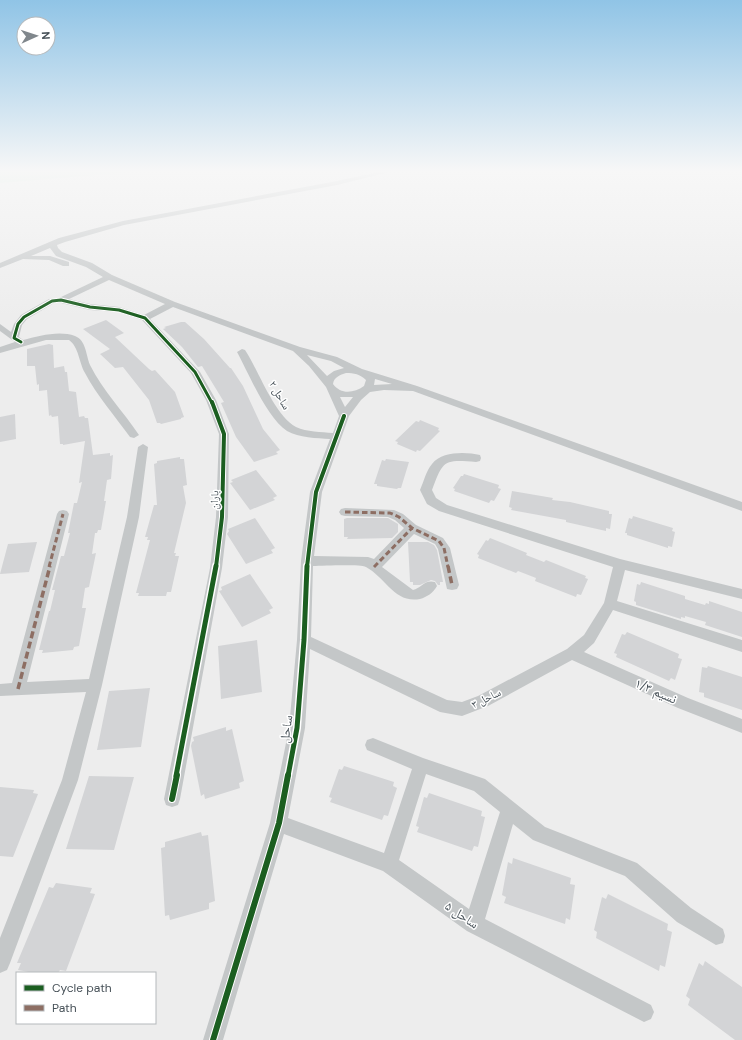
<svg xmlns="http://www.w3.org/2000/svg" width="742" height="1040" font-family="'DM Sans','Noto Naskh Arabic',sans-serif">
	<rect width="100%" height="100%" fill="#ededed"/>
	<!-- green -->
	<path fill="#d3eadb" d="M0,172H132L0,183Z"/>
	<!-- building -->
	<path fill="#d3d4d6" d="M106,320L124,333L115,337L149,369L152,371L155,370L175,392L184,417L181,418V419L161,424L160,423H157L149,400L123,367L115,368L100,354L110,349L83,329Z
		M181,322H185L204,339L230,368H231L243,386L263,429L280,450L276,452L278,454L254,462L236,437L221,403L224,402L202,366L198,367L182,347L163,329L166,328L164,327Z
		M49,344L53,345L54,368L64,366L65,372H67L69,391L76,392L79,417L84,416L85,418H88L93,455L110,453V456L113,455L111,479L107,480L104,501H106L101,530H98L97,533H95L92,554L96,553L89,587L85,588L82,608H86L79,646L74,647L73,650L42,653L43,650H39L49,611H50L55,590H52L61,556H64L70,533H68L74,503H77L82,482L79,483L85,441L63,445V444H60L58,416L52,417L51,415L49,416L47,390L39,391V384L37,385L35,366H27V349Z
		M15,414L16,439L0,442V417Z
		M420,420L439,428L438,430L440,431L420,451L417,450L416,452L397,444L398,442L395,441L416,421L419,422Z
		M180,457V459H184L187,485L183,486L186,503L174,553H176L175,556H179L171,592H167L166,596H138L139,593H136L150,540H147L148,537H145L154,505H157L154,464L157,463V461Z
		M386,459L409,462L401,488H398L397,489L377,486V484H374L382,460L385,461Z
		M256,470L277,496L273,498L275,500L250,510L230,483L233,482L231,480Z
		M464,474L499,485L498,488L501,489L494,501L491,500L489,503L454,491L455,489L453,488L461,476H463Z
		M512,491L553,498L552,500L570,502L609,511V514H612L610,529L606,528V531L566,522V520L511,510L512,508L509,507Z
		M633,516L673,528L672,531L675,532L672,547L668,546V548L627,535V533H625L629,518L632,519Z
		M255,518L275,548L271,550L273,553L246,564L227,534L229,531L228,529Z
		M347,518H388L398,524V532L392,538L347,539L348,537H344V519Z
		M490,538L527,553L526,555L544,562L546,560L586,576L585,578L588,579L581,595L577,594L576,597L535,581L536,578L518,571L516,573L478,558L479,555L477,554L486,540L488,541Z
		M37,542L29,572L0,574L8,544Z
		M408,542H428L434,545L437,550L443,582H440V585H438L435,581L431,580L420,585H413V582H410Z
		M250,574L273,608L269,610L271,613L242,627L219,591L222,590L221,587Z
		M641,582L685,596V599L705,605L706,603L709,604V601L742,612V637L705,625L706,622L685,616V618L681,617V619L636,605V602L634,601L637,584L640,585Z
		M627,632L679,654L678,658L682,659L675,680L671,678L669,681L616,657L617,654L614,653L622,634L625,635Z
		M257,640L262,692L221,699L218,646Z
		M708,666L742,677V710L704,697V693L699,692L702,667L707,668Z
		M150,688L141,747L97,750L109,691Z
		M226,727V731L232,729L244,781L239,783L240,788L205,799L204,794L201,796L191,746L192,742L194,741L193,737Z
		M344,766L394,782L393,786L397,788L388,816L384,815L382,820L330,802L332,798L329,797L339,769L342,770Z
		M89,776L134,777L114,850L66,849Z
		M0,787L34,790L33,793L38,794L13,857L0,856Z
		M429,793L482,811L481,816L485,817L478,847L474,846L472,851L417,832L419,827L416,826L424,797L427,798Z
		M201,832L202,836L208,835L215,901L209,903V909L170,920L169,915L165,916L161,848L165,847V842Z
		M513,858L571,878L570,884L575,885L570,920L566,918L565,924L504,903L506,897L502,895L508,862L512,864Z
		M56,883L92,888L90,893L95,894L66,971L60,970L58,973H34L18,970L21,963H17L49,887L53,888Z
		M608,894L668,924L667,930L672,932L665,967L660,965L659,971L596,938L597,932L594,930L602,897L606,899Z
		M705,961L742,987V1040H735L688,1005L690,999L686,996L699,963L703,966Z"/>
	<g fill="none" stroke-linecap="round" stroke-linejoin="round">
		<!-- minor -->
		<path fill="#c4c7c8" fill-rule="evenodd" d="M379,172H389L337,185L124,225L65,242L57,245L58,248L62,252L92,263L112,275L175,302L300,347L337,357L362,369L417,386L742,502V511L413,391L384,390L370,392L361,400L349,416L322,492L314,556L368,557L374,559L404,528L395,520L388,517L345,516L341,515L339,512L341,509L345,508L394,510L403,514L416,525L443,538L450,548L459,585L457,589L452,590L447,589L438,549L435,544L414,534L382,567L413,590C421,588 425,579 435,582L437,586C433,593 427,597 420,599C395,604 385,577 366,567C359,564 323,566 313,566L311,637L447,700L462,702L478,696L567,649L584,635L604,603L613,567L439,511L427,504L420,490C424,481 426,471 432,464C442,451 466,452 480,455L481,458L480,461L476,462C443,459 443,461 432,490L436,498L447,505L620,559L742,589V599L625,570L617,601L742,640V652L613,610L594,643L584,652L688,698L742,719V733L678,708L572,660L488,706L462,716L440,712L310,649L305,728L288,818L384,853L412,769L367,750L365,745L367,740L373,738L423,758L485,779L545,827L637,863L691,908L723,929L725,936L723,943L716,945L677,922L625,876L533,840L513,824L485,919L651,1005L654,1012L651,1019L644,1022L467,931L383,871L284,834L223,1040H203L270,823L289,728L297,640L301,561L310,492L330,439C317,438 299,438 287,431C267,418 249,374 237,352L242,349L245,350C259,371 274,415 296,427C307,432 321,432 333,433L339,416L326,387L309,366L293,351L173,307L150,319L200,372L216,400L229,434L228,517L222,568L180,799L178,805L172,807L166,805L164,799L210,568L216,517L219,434L206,400L191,373L142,320L118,312L90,310L61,303H54L27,319L22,325L19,337L23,340C39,336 59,330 75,336C86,340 86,355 90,365C103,391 123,411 139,435L134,438L130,437C115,416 97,396 85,373C79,363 79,347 69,340H46L0,353V347L15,342L0,331V324L11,332L14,324L21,315L49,299L59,298L103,277L86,267L56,256L50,248L31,256H50L69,262V266H63L49,260L23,259L0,268V263L59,238L123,221L337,181ZM109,280L165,304L144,315L119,307L90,304L69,299ZM307,355L331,361L344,368L334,371L327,376ZM346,373C354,373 360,374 366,380L364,386C354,393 341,395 333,384C334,377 340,375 346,373ZM375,379L392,384L374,385ZM340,397H353L345,407ZM426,774L474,791L500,812L469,909L399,860Z
			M143,444L148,447L139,517L102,685L78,780L10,963L7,970L0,973V938L62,780L86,692L0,696V684L12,683L57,514L59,511L63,510L67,511L69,514L27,682L89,679L127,517L138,447Z"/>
		<!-- quiet-far1 -->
		<path stroke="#8d6e63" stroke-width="3" stroke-dasharray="5.5 3" stroke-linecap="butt" d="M345,512L390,513L399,517L412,528L439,541L444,548L448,567
			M49,567L63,514
			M374,567L412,528"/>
		<!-- quiet -->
		<path stroke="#8d6e63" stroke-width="3.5" stroke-dasharray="7 3.5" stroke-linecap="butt" d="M448,566L452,585
			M18,689L50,566"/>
		<!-- cycleway-far3 casing -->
		<g stroke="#fff" stroke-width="5">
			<path id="cycleway-far3" d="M21,342L14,338L18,324L24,317L52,301L61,300L90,307L119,310L145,318L195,372L212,403"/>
		</g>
		<!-- cycleway-far2 casing -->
		<g stroke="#fff" stroke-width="6">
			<path id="cycleway-far2" d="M212,402L224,434L222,517L216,567
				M307,567L316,492L344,416"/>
		</g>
		<!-- cycleway-far1 casing -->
		<g stroke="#fff" stroke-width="8">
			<path id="cycleway-far1" d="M176,776L216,566
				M288,776L297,728L304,640L307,566"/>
		</g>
		<!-- cycleway casing -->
		<g stroke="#fff" stroke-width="8">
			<path id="cycleway" d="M172,799L177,775
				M213,1040L279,823L288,775"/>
		</g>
		<!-- cycleway-far3 -->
		<use href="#cycleway-far3" stroke="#1b5e20" stroke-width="3"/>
		<!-- cycleway-far2 -->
		<use href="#cycleway-far2" stroke="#1b5e20" stroke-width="4"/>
		<!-- cycleway-far1 -->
		<use href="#cycleway-far1" stroke="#1b5e20" stroke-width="5"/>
		<!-- cycleway -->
		<use href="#cycleway" stroke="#1b5e20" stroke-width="6"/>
	</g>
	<!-- sky -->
	<linearGradient id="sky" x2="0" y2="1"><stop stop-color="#90c4e6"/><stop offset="0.54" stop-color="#f7f7f7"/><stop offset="1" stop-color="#f7f7f7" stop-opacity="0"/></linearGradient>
	<rect width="742" height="317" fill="url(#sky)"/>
	<g text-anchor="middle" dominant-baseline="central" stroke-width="3" stroke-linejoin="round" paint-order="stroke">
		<!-- street labels -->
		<g font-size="11" fill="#465057" stroke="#fff">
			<text transform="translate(280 395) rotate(60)">ساحل ۲</text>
			<text transform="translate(214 500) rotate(-88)">باران</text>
			<text transform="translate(486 698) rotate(-26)">ساحل ۳</text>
		</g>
		<!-- near-street labels -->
		<g font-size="13" fill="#465057" stroke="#fff">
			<text transform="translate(656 691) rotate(24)">نسیم ۱/۳</text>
			<text transform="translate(286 729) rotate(-82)">ساحل</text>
			<text transform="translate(462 915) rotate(34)">ساحل ۵</text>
		</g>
	</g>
	<!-- legend -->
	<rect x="16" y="972" width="140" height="52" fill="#ffffff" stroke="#b5b9bc"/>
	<rect x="24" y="985" width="20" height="6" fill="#1b5e20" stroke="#b5b9bc"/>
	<text x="52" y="992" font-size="12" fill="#465057">Cycle path</text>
	<rect x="24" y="1005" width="20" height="6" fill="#8d6e63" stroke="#b5b9bc"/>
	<text x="52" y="1012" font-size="12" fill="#465057">Path</text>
	<!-- north arrow -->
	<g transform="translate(36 36) rotate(87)"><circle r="19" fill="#ffffff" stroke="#b5b9bc"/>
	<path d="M0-3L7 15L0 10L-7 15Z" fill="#80878c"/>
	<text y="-6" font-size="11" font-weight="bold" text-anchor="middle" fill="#465057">N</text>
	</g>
</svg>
